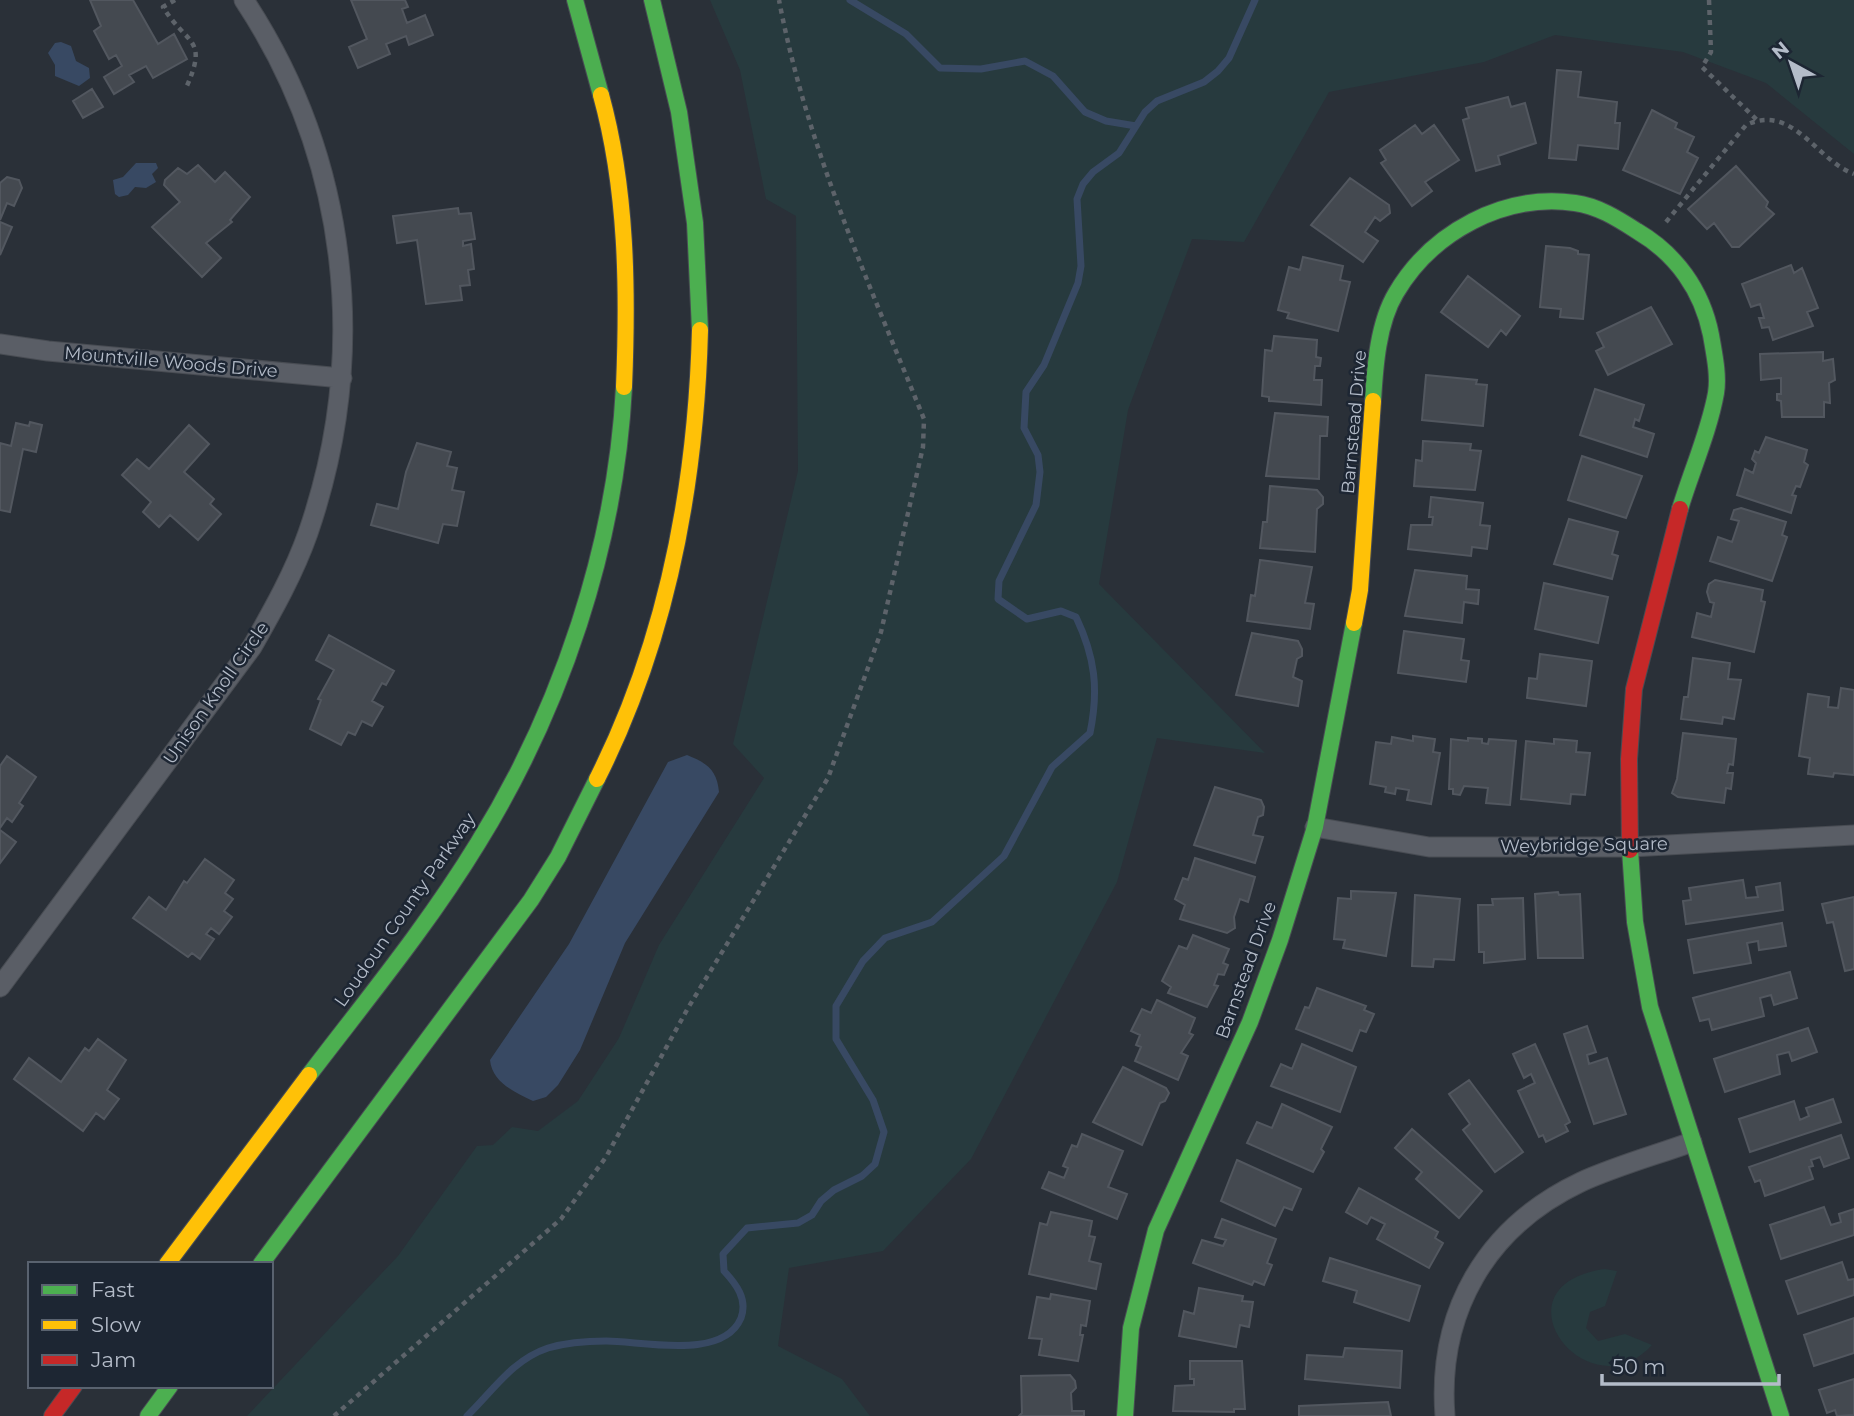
<svg xmlns="http://www.w3.org/2000/svg" width="1854" height="1416" font-family="Montserrat,sans-serif">
	<rect width="100%" height="100%" fill="#2a3038"/>
	<!-- green -->
	<path fill="#273a3e" d="M710,0H1854V154L1766,83L1683,52L1555,35L1484,62L1329,92L1244,242L1192,239L1128,410L1099,584L1265,753L1157,738L1117,882L971,1159L883,1251L789,1268L778,1346L842,1379L870,1416H247L398,1256L477,1146L493,1145L512,1127L538,1131L578,1101L619,1038L659,945L764,778L733,744L798,471L796,216L766,199L740,70Z
		M1605,1269L1617,1271L1605,1306L1590,1312L1586,1328L1598,1341L1625,1334L1652,1345C1587,1416 1489,1285 1605,1269Z"/>
	<!-- water -->
	<path fill="#384963" d="M61,42L71,46L76,61L89,68L90,78L79,86L55,76V65L48,53L55,43Z
		M136,163H156L158,168L152,174L156,182L146,188L135,187L128,195L119,197L115,194L113,180L123,177Z
		M687,755C707,763 717,770 719,792L625,943L580,1050L558,1085L546,1097L533,1101C514,1092 492,1082 490,1060L569,944L668,762Z"/>
	<g fill="none" stroke-linecap="round" stroke-linejoin="round">
		<!-- stream -->
		<path stroke="#384963" stroke-width="7" d="M850,0L906,34L940,68L981,69L1025,61L1053,76L1085,112L1106,121L1136,126
			M467,1416C493,1391 512,1360 548,1348C565,1343 588,1341 606,1341C642,1341 723,1361 741,1318C748,1299 736,1284 724,1271L723,1254L747,1228L798,1223L812,1215L821,1201L834,1190L862,1176L875,1164L884,1132L873,1100L836,1039V1006L863,961L885,938L932,922L1004,856L1052,767L1090,733C1099,689 1095,657 1076,617L1061,611L1027,619L998,599L999,581L1036,505L1040,472L1038,455L1024,428L1026,392L1044,365L1078,283L1081,266L1077,199L1083,184L1093,172L1119,153L1145,112L1157,101L1204,82L1218,71L1229,58L1255,0"/>
	</g>
	<!-- building -->
	<path fill="#444950" stroke="#52575f" stroke-width="2" d="M90,0H133L158,44L174,34L187,59L153,78L146,66L129,75L134,82L114,94L104,77L122,66L116,55L109,59L94,31L101,26Z
		M351,0H405L408,7L402,9L407,23L425,15L433,35L409,45L406,36L386,44L390,54L358,68L349,47L367,39Z
		M1557,70L1581,72L1578,97L1617,102L1615,123H1620L1618,149L1578,145L1576,160L1549,158Z
		M92,89L103,107L83,118L73,101Z
		M1508,97L1511,107L1525,103L1536,143L1498,156L1500,164L1476,171L1463,120L1469,118L1466,108Z
		M1652,110L1677,123L1675,128L1694,137L1687,152L1698,158L1680,194L1623,170Z
		M1415,125L1422,134L1434,125L1459,160L1425,182L1432,191L1412,206L1381,163L1386,160L1380,150Z
		M198,165L215,182L225,172L250,197L230,220L232,222L206,243L221,258L202,277L152,227L180,202L164,185L165,180L178,168L187,174Z
		M1736,166L1768,202L1766,207L1774,214L1739,247H1732L1714,223L1707,229L1688,209Z
		M7,177L19,180L22,188L14,206L7,203L0,220V183Z
		M1350,178L1389,205L1390,213L1380,221L1375,217L1365,232L1378,241L1363,262L1311,225Z
		M458,208L459,214L471,213L475,239L463,241V246L471,244L474,269L468,270L470,285L460,286L462,300L426,304L417,240L397,243L393,216Z
		M0,222L12,227L0,255Z
		M1546,246L1570,248L1578,251V254L1589,255L1583,319L1560,317L1561,309L1540,307Z
		M1303,257L1343,266L1340,280L1350,282L1338,331L1287,318L1289,313L1278,310L1289,267L1300,270Z
		M1791,265L1794,273L1802,268L1818,308L1807,312L1813,326L1773,340L1769,327L1762,328L1759,318H1764L1760,304L1751,307L1742,284Z
		M1468,276L1520,316L1506,335L1501,330L1488,347L1441,312Z
		M1651,307L1672,344L1608,375L1596,351L1604,347L1597,333Z
		M1274,336L1317,340L1316,357L1321,358L1320,366H1315L1314,380H1322L1321,405L1269,401V397L1262,396L1265,350L1272,351Z
		M1823,352V361L1833,359L1835,380L1829,383L1830,403L1824,402V417H1782L1781,401L1777,400V394H1781V378L1761,380L1760,354Z
		M1426,375L1477,380L1476,384L1487,385L1483,426L1422,420Z
		M1595,389L1644,405L1639,421L1635,419L1633,427L1654,434L1647,457L1580,435Z
		M1275,413L1328,417L1327,436H1320L1319,479L1266,476Z
		M30,422L42,425L36,452L23,449L10,512L0,510V443L11,446L16,423L29,426Z
		M189,425L209,444L184,472L214,499L210,504L221,514L198,540L170,515L159,527L143,512L151,502L122,475L137,459L149,469Z
		M1766,437L1807,450L1804,462L1808,465L1800,487L1796,486L1792,495L1796,496L1791,513L1737,495L1745,469L1753,473L1756,463L1752,459L1755,451L1759,453Z
		M1423,441L1471,444L1470,450L1481,451L1475,490L1414,486L1416,460L1422,461Z
		M417,443L451,452L447,466L457,468L452,490L464,492L457,526L443,524L438,543L371,525L377,504L398,509L406,472Z
		M1582,456L1642,476L1626,518L1568,500Z
		M1270,486L1317,490L1323,497V504L1317,509L1315,552L1260,548L1263,522H1267Z
		M1431,497L1483,503L1480,525L1490,526L1487,549L1472,547L1471,556L1408,549L1411,525H1432L1433,517H1429Z
		M1741,508L1786,522L1782,535L1787,537L1772,581L1710,561L1718,537L1732,542L1739,521L1731,519L1734,510Z
		M1569,519L1618,532L1612,554L1618,556L1612,579L1554,564Z
		M1260,560L1312,567L1305,603L1314,604L1310,629L1247,621L1251,595L1255,596Z
		M1415,570L1467,576L1466,589L1479,590L1478,604L1464,602L1462,623L1405,616Z
		M1715,580L1763,590L1761,601L1765,602L1754,652L1692,637L1697,613L1711,617L1714,603L1710,602L1707,592L1709,584Z
		M1544,583L1608,597L1598,643L1535,629Z
		M1404,631L1464,639L1461,660L1469,661L1466,682L1398,673Z
		M1252,633L1298,641L1302,649V656L1297,659L1293,677L1302,681L1298,706L1236,695Z
		M329,635L394,671L386,685L382,683L372,701L383,707L372,726L362,721L355,735L348,732L341,745L310,729L321,700L318,699L334,670L316,660Z
		M1540,654L1592,661L1586,706L1527,698L1529,678L1537,679Z
		M1693,658L1730,663L1728,679L1741,680L1734,719L1723,717L1722,724L1681,719L1684,697H1688Z
		M1841,688L1854,690V775L1834,773L1833,777L1808,774L1810,758L1799,756L1808,694L1829,697L1828,707L1838,708Z
		M1683,733L1736,739L1733,765L1729,764L1727,773H1733L1731,789L1726,788L1724,803L1678,797L1672,793L1677,779Z
		M1413,736L1435,739L1433,752L1440,753L1431,804L1407,800L1409,790L1396,788L1395,794L1385,792L1386,787L1370,784L1376,742L1391,744L1392,737L1413,741Z
		M1468,738L1482,739V743L1488,744L1489,739L1516,741L1510,805L1486,803L1488,788L1464,786L1460,795L1453,794V789H1449L1451,739L1468,741Z
		M1554,739L1577,741L1576,752L1590,753L1585,795L1571,794L1570,804L1521,799L1526,741L1554,744Z
		M7,756L36,777L19,803L23,806L12,822L7,818L0,828V766Z
		M1215,787L1261,800L1264,807L1263,815L1258,817L1253,835L1263,837L1255,863L1194,845Z
		M0,830L16,842L0,863Z
		M1195,858L1255,877L1248,902L1240,899L1234,917L1235,928L1227,933L1180,919L1185,905L1175,899L1183,878L1188,880Z
		M205,859L234,880L225,893L233,899L224,911L232,917L219,934L211,928L206,934L214,939L200,959L192,953L188,957L133,918L149,897L166,910L184,881L187,883Z
		M1743,880L1746,898L1758,897L1756,887L1780,883L1783,910L1686,924L1683,901L1691,900L1689,888Z
		M1351,891L1396,893L1386,956L1343,948L1345,940L1334,939L1338,898L1351,899Z
		M1558,892L1559,895L1580,894L1583,958H1538L1535,894Z
		M1415,895L1460,899L1454,960L1434,959L1433,967L1412,966Z
		M1854,897V969L1845,971L1833,922L1827,923L1822,904Z
		M1523,898L1525,959L1484,963V952H1479L1478,905H1493L1492,899Z
		M1782,923L1786,946L1759,950L1758,941L1747,943L1751,963L1694,973L1688,940Z
		M1193,935L1229,949L1223,963L1228,965L1224,975L1218,974L1214,985L1218,986L1207,1007L1168,993L1171,987L1162,981L1179,946L1187,949Z
		M1790,972L1797,998L1774,1005L1771,995L1760,998L1764,1016L1712,1030L1709,1019L1700,1021L1693,998Z
		M1317,988L1366,1006L1364,1010L1374,1014L1366,1032L1360,1030L1352,1051L1296,1029L1305,1007L1309,1008Z
		M1157,1000L1195,1018L1189,1033L1193,1035L1181,1053L1188,1056L1178,1080L1135,1061L1141,1047L1136,1045L1140,1035L1131,1031L1142,1009L1151,1013Z
		M1587,1026L1596,1052L1587,1055L1589,1064L1607,1058L1626,1114L1594,1124L1564,1034Z
		M1808,1028L1817,1052L1792,1061L1789,1052L1777,1055L1780,1074L1725,1092L1714,1059Z
		M98,1039L126,1060L107,1090L119,1099L104,1119L96,1113L83,1131L14,1079L29,1058L61,1082L85,1048L89,1051Z
		M1302,1044L1356,1067L1340,1112L1271,1086L1281,1064L1292,1069Z
		M1535,1044L1570,1122L1565,1125L1568,1131L1546,1142L1543,1135L1539,1137L1518,1091L1535,1083L1531,1074L1524,1078L1513,1054Z
		M1123,1067L1166,1088L1169,1093L1165,1101L1160,1103L1142,1145L1093,1122Z
		M1469,1080L1523,1152L1495,1172L1463,1130L1470,1124L1449,1094Z
		M1833,1099L1841,1122L1750,1152L1739,1119L1794,1101L1800,1120L1809,1116L1806,1108Z
		M1282,1104L1332,1127L1321,1149L1324,1152L1313,1172L1247,1143L1257,1122L1272,1128Z
		M1412,1129L1482,1191L1459,1218L1416,1179L1422,1172L1395,1148Z
		M1082,1134L1123,1151L1108,1187L1127,1194L1117,1219L1042,1188L1049,1172L1064,1178L1068,1168L1063,1166L1072,1145L1077,1147Z
		M1841,1135L1849,1158L1824,1167L1820,1157L1811,1160L1813,1166L1809,1167L1813,1179L1765,1196L1760,1180L1755,1182L1749,1167Z
		M1237,1160L1301,1189L1292,1210L1284,1207L1275,1226L1221,1201Z
		M1359,1188L1438,1232L1435,1238L1443,1243L1429,1268L1377,1239L1385,1224L1371,1217L1367,1224L1346,1212Z
		M1824,1207L1831,1225L1841,1222L1839,1214L1854,1209V1235L1781,1259L1770,1225Z
		M1051,1212L1092,1221L1089,1236L1095,1237L1089,1261L1101,1264L1096,1289L1029,1274L1040,1223L1047,1225Z
		M1222,1219L1276,1239L1267,1263L1272,1265L1264,1285L1254,1281L1252,1285L1193,1263L1202,1240L1223,1246L1226,1240L1215,1237Z
		M1330,1258L1420,1286L1409,1321L1354,1302L1357,1291L1323,1281Z
		M1842,1262L1848,1280L1854,1279V1295L1798,1314L1786,1281Z
		M1199,1288L1243,1296L1242,1301L1253,1302L1249,1327L1240,1325L1236,1347L1179,1336L1184,1311L1194,1314Z
		M1051,1294L1090,1301L1086,1326L1081,1325L1080,1335H1083L1078,1361L1039,1355L1042,1339L1029,1338L1037,1297L1050,1299Z
		M1854,1318V1353L1814,1366L1804,1335Z
		M1345,1348L1402,1351L1400,1388L1305,1379L1307,1355L1343,1357Z
		M1190,1361H1242L1245,1409H1234V1412L1173,1411L1175,1386L1194,1385V1379H1190Z
		M1070,1375L1075,1381L1076,1388L1071,1393L1072,1411H1084V1416H1019L1022,1413L1021,1376Z
		M1854,1379V1415L1837,1416L1835,1410L1827,1413L1819,1390Z
		M1388,1402L1391,1416H1299V1406Z"/>
	<g fill="none" stroke-linecap="round" stroke-linejoin="round">
		<!-- street casing -->
		<g stroke="#484c53" stroke-width="21">
			<path id="street" d="M0,344L48,351L342,378
				M1315,827L1429,847H1630L1854,835
				M0,987L252,647C273,610 294,573 308,533C370,353 349,159 244,0
				M1445,1416C1437,1312 1486,1227 1581,1182C1616,1166 1656,1155 1692,1142"/>
		</g>
		<!-- fast casing -->
		<g stroke="#484c53" stroke-width="18">
			<path id="fast" d="M575,0L601,95
				M652,0L679,112L695,223L700,330
				M1373,401C1375,366 1378,323 1396,293C1432,232 1504,193 1575,203C1598,206 1618,219 1637,231C1676,254 1702,290 1711,335C1714,353 1719,375 1716,393C1709,432 1691,472 1680,509
				M1630,850L1635,922L1650,1007L1781,1416
				M309,1075C367,999 428,925 478,843C561,709 616,545 624,387
				M261,1264L531,900L558,857L597,779
				M148,1416L170,1386
				M1125,1416L1131,1328L1156,1230L1250,1022L1280,940L1315,827L1354,623"/>
		</g>
		<!-- slow casing -->
		<g stroke="#484c53" stroke-width="18">
			<path id="slow" d="M601,95C627,189 628,290 624,387
				M1354,623L1360,590L1373,401
				M597,779C667,640 696,485 700,330
				M167,1264L309,1075"/>
		</g>
		<!-- jam casing -->
		<g stroke="#484c53" stroke-width="18">
			<path id="jam" d="M1630,850L1629,759L1634,689L1680,509
				M52,1416L74,1386"/>
		</g>
		<!-- path -->
		<path stroke="#5d636a" stroke-width="4.5" stroke-dasharray="5 5" stroke-linecap="butt" d="M175,0L163,7C187,46 209,37 186,88
			M1709,0L1711,52L1702,67L1757,120
			M1666,222L1746,125C1793,103 1816,160 1854,174
			M334,1416L561,1219L606,1157L688,1008L828,778L881,632L923,447L924,419C868,281 807,147 779,0"/>
		<!-- street -->
		<use href="#street" stroke="#5a5e66" stroke-width="19"/>
		<!-- fast -->
		<use href="#fast" stroke="#4caf50" stroke-width="16"/>
		<!-- slow -->
		<use href="#slow" stroke="#ffc107" stroke-width="16"/>
		<!-- jam -->
		<use href="#jam" stroke="#c62828" stroke-width="16"/>
	</g>
	<g text-anchor="middle" dominant-baseline="central" stroke-width="5" stroke-linejoin="round" paint-order="stroke">
		<!-- street labels -->
		<g font-size="18" fill="#b4bcc9" stroke="#1d2633">
			<text transform="translate(171 362) rotate(5)">Mountville Woods Drive</text>
			<text transform="translate(1354 422) rotate(-85)">Barnstead Drive</text>
			<text transform="translate(216 693) rotate(-55)">Unison Knoll Circle</text>
			<text transform="translate(1584 845) rotate(-1)">Weybridge Square</text>
			<text transform="translate(405 910) rotate(-55)">Loudoun County Parkway</text>
			<text transform="translate(1246 970) rotate(-70)">Barnstead Drive</text>
		</g>
	</g>
	<!-- legend -->
	<rect x="28" y="1262" width="245" height="126" fill="#1d2633" stroke="#59626f" stroke-width="2"/>
	<rect x="42" y="1285" width="35" height="10" fill="#4caf50" stroke="#59626f" stroke-width="2"/>
	<text x="91" y="1297" font-size="21" fill="#b4bcc9">Fast</text>
	<rect x="42" y="1320" width="35" height="10" fill="#ffc107" stroke="#59626f" stroke-width="2"/>
	<text x="91" y="1332" font-size="21" fill="#b4bcc9">Slow</text>
	<rect x="42" y="1355" width="35" height="10" fill="#c62828" stroke="#59626f" stroke-width="2"/>
	<text x="91" y="1367" font-size="21" fill="#b4bcc9">Jam</text>
	<!-- north arrow -->
	<g transform="translate(1791 63) rotate(320)" stroke="#1d2633" stroke-width="5" paint-order="stroke">
	<path d="M0-5L12 26L0 18L-12 26Z" fill="#b4bcc9"/>
	<text y="-10" font-size="19" font-weight="bold" text-anchor="middle" fill="#b4bcc9">N</text>
	</g>
	<!-- scale -->
	<path d="M1602 1374v10h177v-10" fill="none" stroke="#b4bcc9" stroke-width="3.5"/>
	<text x="1612" y="1374" font-size="21" fill="#b4bcc9" stroke="#1d2633" stroke-width="5" paint-order="stroke">50 m</text>
</svg>
